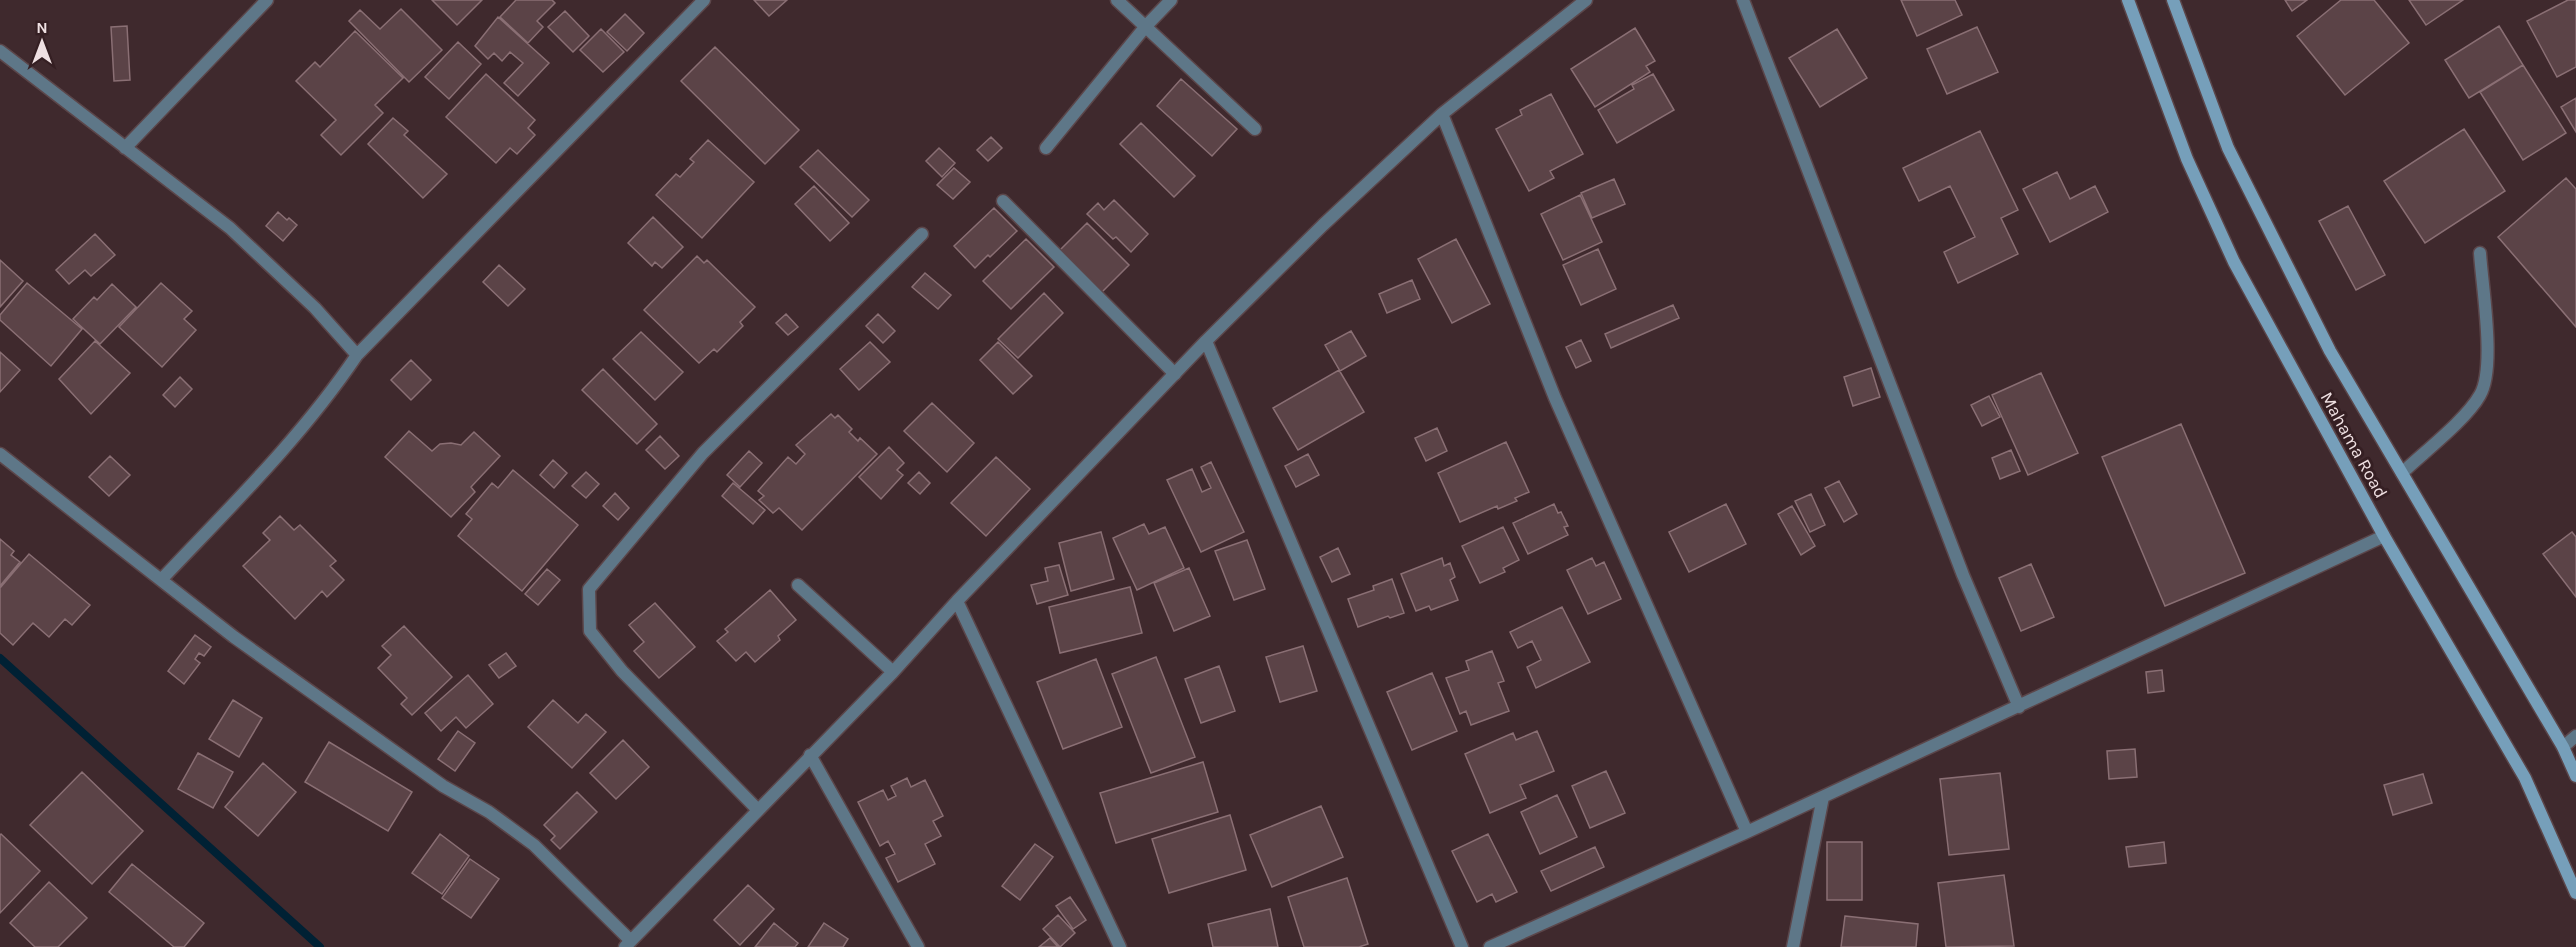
<svg xmlns="http://www.w3.org/2000/svg" width="2576" height="947" font-family="Karla,sans-serif">
	<rect width="100%" height="100%" fill="#3f292d"/>
	<g fill="none" stroke-linecap="round" stroke-linejoin="round">
		<!-- stream -->
		<path stroke="#002134" stroke-width="8" d="M0,658L320,947"/>
	</g>
	<!-- building -->
	<path fill="#5b4347" stroke="#8a6f74" stroke-width="1.5" d="M432,0H482L457,25Z
		M516,0H552L555,3L537,21L543,27L528,43L500,17Z
		M754,0H787L769,16Z
		M1901,0H1955L1962,15L1917,36Z
		M2285,0H2307L2292,11Z
		M2341,0H2374L2409,43L2345,95L2297,36Z
		M2409,0H2463L2426,25Z
		M2568,0H2576V67L2557,77L2527,21Z
		M401,9L442,50L409,82L349,21L360,10L380,29Z
		M565,11L589,36L573,52L548,27Z
		M625,14L644,33L627,51L607,32Z
		M498,17L549,63L518,96L504,83L523,63L510,52L502,61L494,53L488,59L475,46Z
		M127,26L130,80L114,81L111,27Z
		M2499,26L2523,65L2469,98L2445,60Z
		M1977,27L1998,72L1947,94L1927,49Z
		M1635,28L1655,61L1646,66L1650,72L1595,107L1571,69Z
		M601,29L624,52L603,72L580,50Z
		M1837,29L1867,78L1820,107L1789,58Z
		M355,31L403,78L375,105L383,113L341,155L321,135L336,120L296,81L315,62L320,67Z
		M458,42L481,64L449,99L425,77Z
		M715,47L799,130L765,164L681,81Z
		M2523,65L2566,133L2523,160L2480,92Z
		M486,74L535,120L528,128L535,135L517,154L510,148L496,163L446,117Z
		M1653,74L1674,110L1617,143L1598,110L1634,89L1632,85Z
		M1181,79L1237,129L1212,156L1157,106Z
		M1551,94L1583,154L1550,171L1554,178L1529,191L1496,129L1522,115L1520,110Z
		M2576,98V132L2561,107Z
		M393,118L408,131L404,135L447,174L423,198L368,144Z
		M1141,123L1195,176L1174,197L1120,144Z
		M2464,129L2505,191L2425,243L2384,181Z
		M1980,131L2018,210L2001,218L2018,254L1958,283L1944,252L1975,237L1950,186L1919,201L1903,168Z
		M991,137L1002,148L988,161L977,150Z
		M708,140L754,182L702,238L656,195L676,174L680,177L694,162L690,159Z
		M939,148L955,163L942,177L926,161Z
		M818,150L869,200L852,217L800,167Z
		M954,168L970,182L953,199L937,185Z
		M2057,172L2070,199L2095,186L2108,212L2050,242L2023,189Z
		M2566,178L2576,189V327L2498,237Z
		M1614,179L1625,204L1592,218L1581,193Z
		M814,186L849,223L830,241L795,204Z
		M1580,195L1602,242L1563,260L1541,214Z
		M1114,200L1148,234L1131,252L1116,237L1113,239L1087,214L1098,203L1104,210Z
		M2348,206L2385,275L2356,290L2319,221Z
		M994,208L1017,231L990,257L988,255L975,268L954,246Z
		M278,212L287,220L289,218L297,225L283,241L266,226Z
		M653,217L683,247L662,268L655,262L652,266L628,243Z
		M1087,223L1129,265L1102,292L1060,250Z
		M95,234L115,255L91,276L85,270L69,284L56,270Z
		M1026,239L1054,267L1011,309L983,281Z
		M1456,239L1490,304L1452,323L1418,259Z
		M1598,249L1616,289L1581,305L1563,265Z
		M697,256L704,263L707,260L755,307L740,322L743,326L717,352L714,349L699,363L644,310Z
		M0,260L23,281L0,307Z
		M499,265L525,289L508,306L483,282Z
		M925,273L951,295L938,309L912,287Z
		M1412,280L1420,299L1387,313L1379,294Z
		M27,283L82,329L51,366L0,320V315Z
		M161,283L192,311L184,319L196,330L162,367L119,327Z
		M112,284L136,307L100,344L73,319L94,297L97,300Z
		M1044,293L1063,313L1018,358L998,339Z
		M1673,305L1679,318L1611,348L1605,334Z
		M786,314L798,327L788,335L776,323Z
		M878,314L895,331L883,343L866,326Z
		M1351,331L1366,356L1340,371L1325,345Z
		M641,332L683,372L655,400L613,359Z
		M1581,340L1591,361L1576,368L1566,347Z
		M95,341L130,373L91,414L59,379Z
		M870,342L890,362L859,390L840,369Z
		M998,342L1032,376L1013,394L980,360Z
		M0,352L20,370L0,392Z
		M411,360L431,380L411,400L391,380Z
		M1871,368L1880,397L1853,406L1844,377Z
		M603,369L657,424L637,444L582,390Z
		M1339,370L1364,412L1298,450L1273,408Z
		M2041,373L2078,453L2028,475L1992,395Z
		M180,377L192,389L175,407L163,395Z
		M1989,396L2000,417L1982,426L1971,405Z
		M932,403L974,443L947,472L904,431Z
		M831,414L835,418L838,415L852,429L849,432L858,441L860,438L877,454L802,530L779,508L773,513L759,500L764,496L758,491L788,457L796,464L805,454L796,445Z
		M2181,424L2245,573L2165,606L2102,457Z
		M1437,428L1447,451L1426,461L1415,438Z
		M409,431L432,451L440,444L451,443L461,445L474,432L500,456L471,487L475,492L451,517L385,457Z
		M660,436L679,456L665,469L646,450Z
		M1506,442L1529,492L1515,498L1517,501L1498,509L1497,506L1460,522L1438,473Z
		M889,447L904,463L897,470L903,475L881,499L859,477Z
		M2011,450L2020,471L2000,479L1992,458Z
		M749,451L762,463L740,487L727,475Z
		M1308,454L1319,475L1296,487L1285,466Z
		M110,456L130,475L109,496L89,477Z
		M996,457L1030,489L986,536L951,503Z
		M553,460L567,473L554,488L540,475Z
		M1211,462L1244,532L1201,552L1167,480L1192,469L1202,492L1211,488L1201,467Z
		M513,470L578,525L522,591L458,536L472,519L466,514L492,483L498,488Z
		M586,472L599,484L586,498L572,486Z
		M919,472L930,483L920,494L908,483Z
		M1839,481L1857,514L1844,522L1825,488Z
		M733,483L765,510L753,524L722,496Z
		M615,493L629,508L618,520L603,506Z
		M1811,494L1825,525L1810,532L1795,501Z
		M1554,504L1558,513L1561,512L1568,526L1564,527L1568,535L1528,554L1513,523Z
		M1726,504L1746,544L1689,572L1669,532Z
		M1792,506L1815,546L1801,555L1778,514Z
		M280,516L294,530L300,525L336,561L330,566L344,580L327,597L322,591L295,619L243,566L270,540L263,533Z
		M1144,524L1149,534L1165,527L1184,568L1137,590L1113,538Z
		M1503,527L1519,560L1503,568L1505,572L1480,583L1462,546Z
		M1101,532L1114,579L1071,591L1059,543Z
		M2572,532L2576,537V597L2543,554Z
		M0,539L14,551L11,555L20,562L0,586Z
		M1247,540L1265,589L1234,600L1215,551Z
		M1338,548L1350,574L1332,582L1320,557Z
		M29,554L90,605L72,625L65,619L49,637L33,623L13,645L0,633V588Z
		M1442,558L1444,566L1450,563L1455,577L1450,580L1458,600L1431,610L1429,606L1416,611L1401,574Z
		M1592,558L1596,566L1604,562L1621,599L1588,614L1567,570Z
		M2031,564L2054,617L2021,631L1999,578Z
		M1059,565L1068,595L1037,604L1031,585L1048,581L1045,568Z
		M1189,568L1210,616L1174,631L1154,583Z
		M547,569L560,580L538,605L525,594Z
		M1392,579L1404,613L1390,618L1388,616L1358,627L1348,599L1374,590L1373,586Z
		M1130,587L1142,633L1060,653L1049,607Z
		M770,590L796,620L778,636L780,640L755,662L746,652L736,661L717,641L728,632L725,629Z
		M655,603L695,647L659,678L634,651L644,642L629,625Z
		M1562,607L1590,662L1536,688L1527,667L1541,660L1532,641L1518,648L1510,632Z
		M404,626L452,677L412,715L401,704L407,698L378,668L391,655L382,646Z
		M195,635L211,647L204,656L199,653L195,659L200,663L184,684L168,671Z
		M1303,646L1317,691L1280,702L1266,657Z
		M1492,651L1504,681L1498,683L1509,711L1471,725L1466,711L1460,714L1446,678L1469,670L1466,661Z
		M506,653L516,666L499,678L489,665Z
		M1156,657L1195,757L1151,773L1112,674Z
		M1096,659L1122,727L1063,749L1037,682Z
		M1219,666L1235,711L1201,723L1185,679Z
		M2162,670L2164,691L2148,693L2146,672Z
		M1432,673L1457,731L1412,750L1387,692Z
		M468,675L493,704L466,728L456,717L441,731L425,713Z
		M233,700L262,718L239,757L209,739Z
		M553,700L578,723L586,714L606,732L572,768L528,727Z
		M458,731L475,743L455,771L438,759Z
		M1537,731L1554,771L1520,785L1526,798L1490,813L1465,754L1513,733L1516,740Z
		M623,740L649,767L616,799L590,773Z
		M329,742L412,792L388,831L305,782Z
		M2135,749L2137,777L2109,779L2107,751Z
		M198,753L233,772L213,808L178,789Z
		M1203,762L1218,812L1116,843L1100,793Z
		M263,763L296,792L258,836L225,807Z
		M1606,771L1625,813L1590,828L1572,786Z
		M82,772L143,831L92,884L30,825Z
		M2000,773L2009,849L1949,855L1940,779Z
		M2423,774L2432,803L2393,815L2384,785Z
		M907,778L911,787L925,780L943,816L933,821L941,836L925,844L935,864L898,882L886,858L895,854L888,841L880,846L858,802L883,790L888,800L896,796L891,786Z
		M577,792L597,812L560,849L551,840L555,836L544,825Z
		M1557,795L1577,837L1540,854L1521,812Z
		M1321,806L1343,857L1272,887L1250,835Z
		M1230,815L1246,870L1169,893L1152,839Z
		M1,834L40,871L0,913V835Z
		M440,834L469,856L442,894L412,873Z
		M1488,834L1517,892L1496,902L1492,894L1477,902L1452,851Z
		M1827,842H1862V900H1827Z
		M2164,842L2166,863L2129,867L2126,847Z
		M1035,844L1053,857L1020,900L1002,886Z
		M1595,847L1604,867L1551,891L1541,871Z
		M470,859L499,879L471,918L442,898Z
		M132,864L204,923L184,947H174L109,892Z
		M2004,875L2014,946L1946,947L1938,883Z
		M1347,878L1368,944L1359,947H1304L1288,897Z
		M49,882L87,918L58,947H35L10,923Z
		M748,885L774,909L740,945L714,920Z
		M1070,897L1086,920L1073,929L1056,906Z
		M1270,909L1278,947H1213L1208,924Z
		M1058,915L1075,933L1060,947L1043,929Z
		M1845,916L1918,924L1916,947H1841Z
		M774,923L798,943L795,947H755Z
		M824,923L848,939L843,947H808Z
		M1050,938L1058,947H1039Z"/>
	<g fill="none" stroke-linecap="round" stroke-linejoin="round">
		<!-- lane casing -->
		<g stroke="#5b464a" stroke-width="15">
			<path id="lane" d="M1003,201L1175,374
				M2402,473C2424,452 2466,420 2480,395C2496,368 2482,286 2480,253"/>
		</g>
		<!-- street casing -->
		<g stroke="#5b464a" stroke-width="15">
			<path id="street" d="M1117,0L1255,129
				M1743,0L1963,575L2019,707
				M0,51L230,228L315,308L357,355C301,438 230,507 161,580L234,637L443,786L489,812L534,845L631,941
				M1442,114L1555,398L1747,832
				M125,148L267,0
				M1046,148L1146,26L1171,0
				M1206,341L1462,947
				M357,355L704,0
				M0,454L161,580
				M798,585L893,672
				M957,601L1120,947
				M2563,747L2576,736
				M810,755L918,947
				M758,810L622,671L590,631L589,589L703,453L922,234
				M625,947L893,672L957,601L1206,341L1323,225L1442,114L1586,0
				M1490,947L1747,832L2384,536
				M1793,947L1823,797"/>
		</g>
		<!-- secondary casing -->
		<g stroke="#5b464a" stroke-width="15">
			<path id="secondary" d="M2128,0L2187,159L2234,262L2384,536L2525,778L2576,893
				M2173,0L2228,148L2330,351L2563,747L2576,776"/>
		</g>
		<!-- lane -->
		<use href="#lane" stroke="#5e7788" stroke-width="12"/>
		<!-- street -->
		<use href="#street" stroke="#5e7788" stroke-width="12"/>
		<!-- secondary -->
		<use href="#secondary" stroke="#769fba" stroke-width="12"/>
	</g>
	<g text-anchor="middle" dominant-baseline="central" stroke-width="6" stroke-linejoin="round" paint-order="stroke">
		<!-- street labels -->
		<g font-size="18" fill="#efe0e2" stroke="#351f23">
			<text transform="translate(2354 445) rotate(61)">Mahama Road</text>
		</g>
	</g>
	<!-- north arrow -->
	<g transform="translate(42 42)" stroke="#351f23" stroke-width="4.5" paint-order="stroke">
	<path d="M0-4.5L10 22L0 15L-10 22Z" fill="#efe0e2"/>
	<text y="-9" font-size="16" font-weight="bold" text-anchor="middle" fill="#efe0e2">N</text>
	</g>
</svg>
